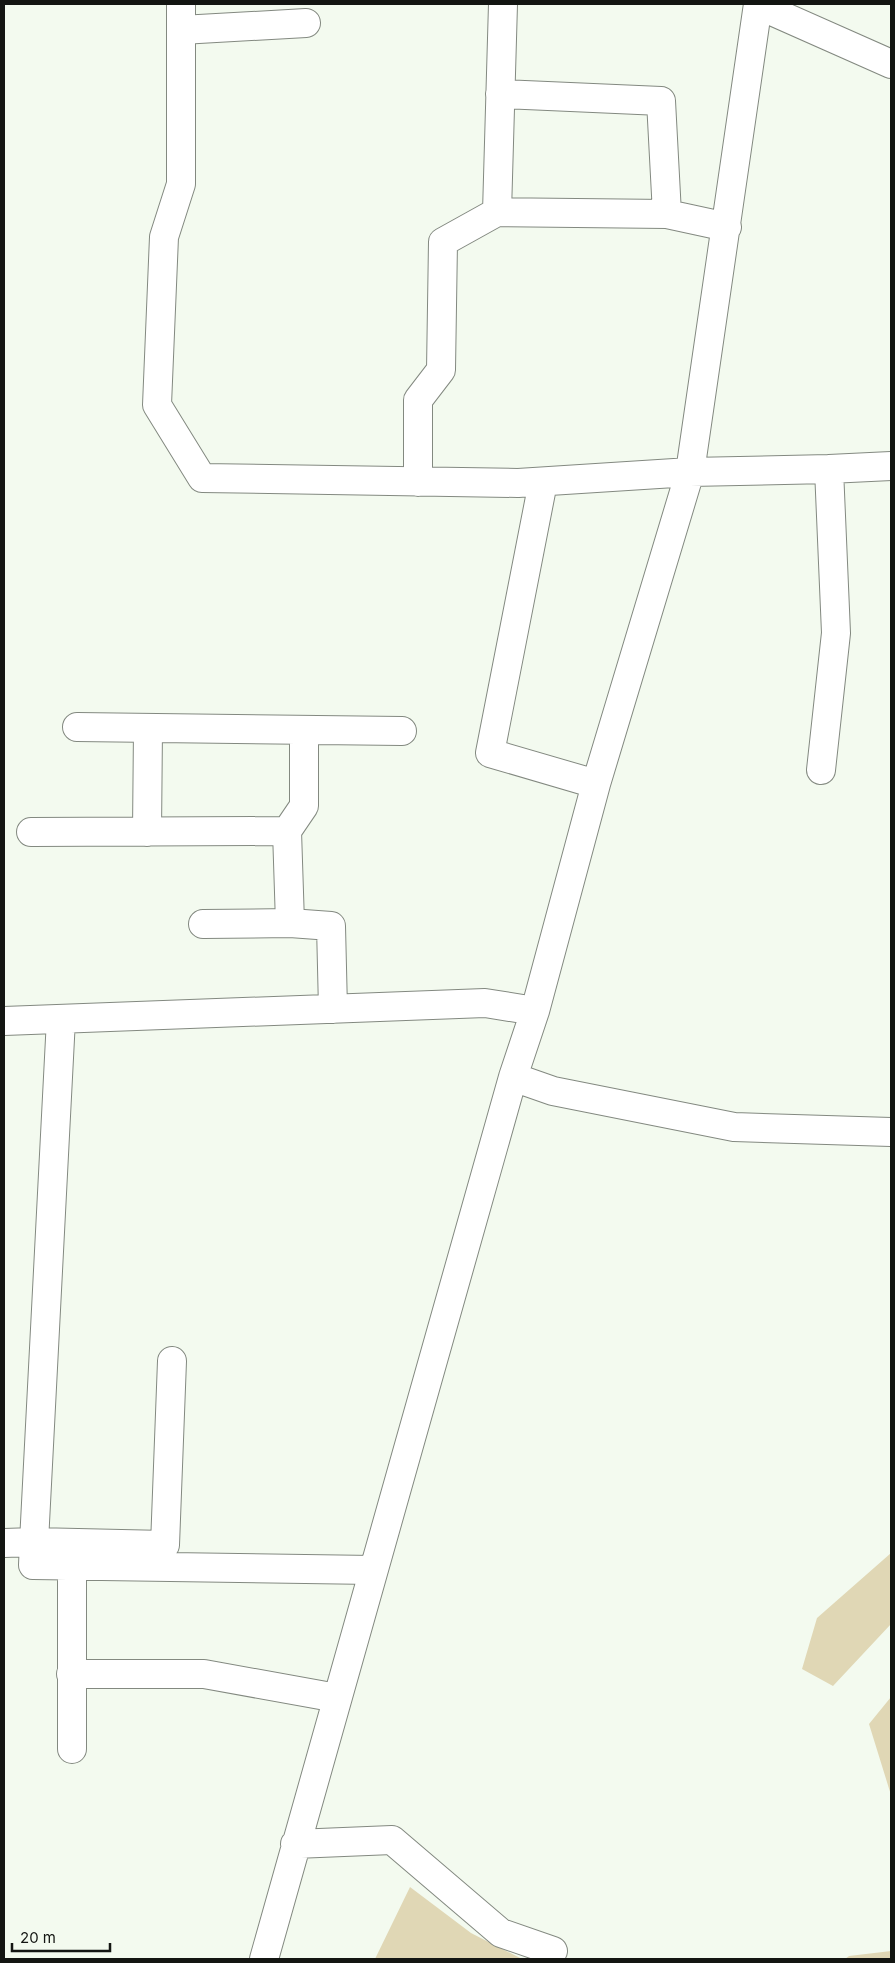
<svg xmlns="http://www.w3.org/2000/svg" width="895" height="1963" font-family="Inter,sans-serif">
	<rect width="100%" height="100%" fill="#f3faef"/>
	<!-- green -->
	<path fill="#e0d7b5" d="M891,1553V1624L833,1686L802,1669L817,1618Z
		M891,1697V1795L869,1724Z
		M410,1887L471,1933L522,1959H375Z
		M891,1951V1959H845L849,1956Z"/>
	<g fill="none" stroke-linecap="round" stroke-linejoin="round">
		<!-- street casing -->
		<g stroke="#838980" stroke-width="30">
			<path id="street" d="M181,4V184L164,237L157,405L202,478L518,483L690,472L829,469L836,633L821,770
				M503,4L497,212L667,214L727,227
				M758,5L891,64
				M181,30L306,23
				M500,94L661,101L667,214
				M829,469L891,466
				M418,482V400L441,370L443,242L497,212
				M543,482L490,753L596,784
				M77,727L402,731
				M304,731V806L287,831L290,923L331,926L333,1009
				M31,832L287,831
				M147,832L148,729
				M203,924L290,923
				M61,1019L34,1542L165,1545L172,1361
				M4,1021L485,1003L535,1011
				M513,1077L553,1091L734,1127L891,1132
				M4,1543L34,1542L33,1565L373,1570
				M72,1565V1749
				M71,1674H204L337,1698
				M295,1844L392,1840L501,1933L553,1951
				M264,1959L513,1077L535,1011L596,784L690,472L758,4"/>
		</g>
		<!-- street -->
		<use href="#street" stroke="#fff" stroke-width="28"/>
	</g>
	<!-- border -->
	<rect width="895" height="1963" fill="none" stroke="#131512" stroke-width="10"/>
	<!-- scale -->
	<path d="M12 1943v8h98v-8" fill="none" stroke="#131512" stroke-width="2.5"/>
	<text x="20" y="1943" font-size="15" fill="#131512" stroke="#f3faef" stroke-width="4" paint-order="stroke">20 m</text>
</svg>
